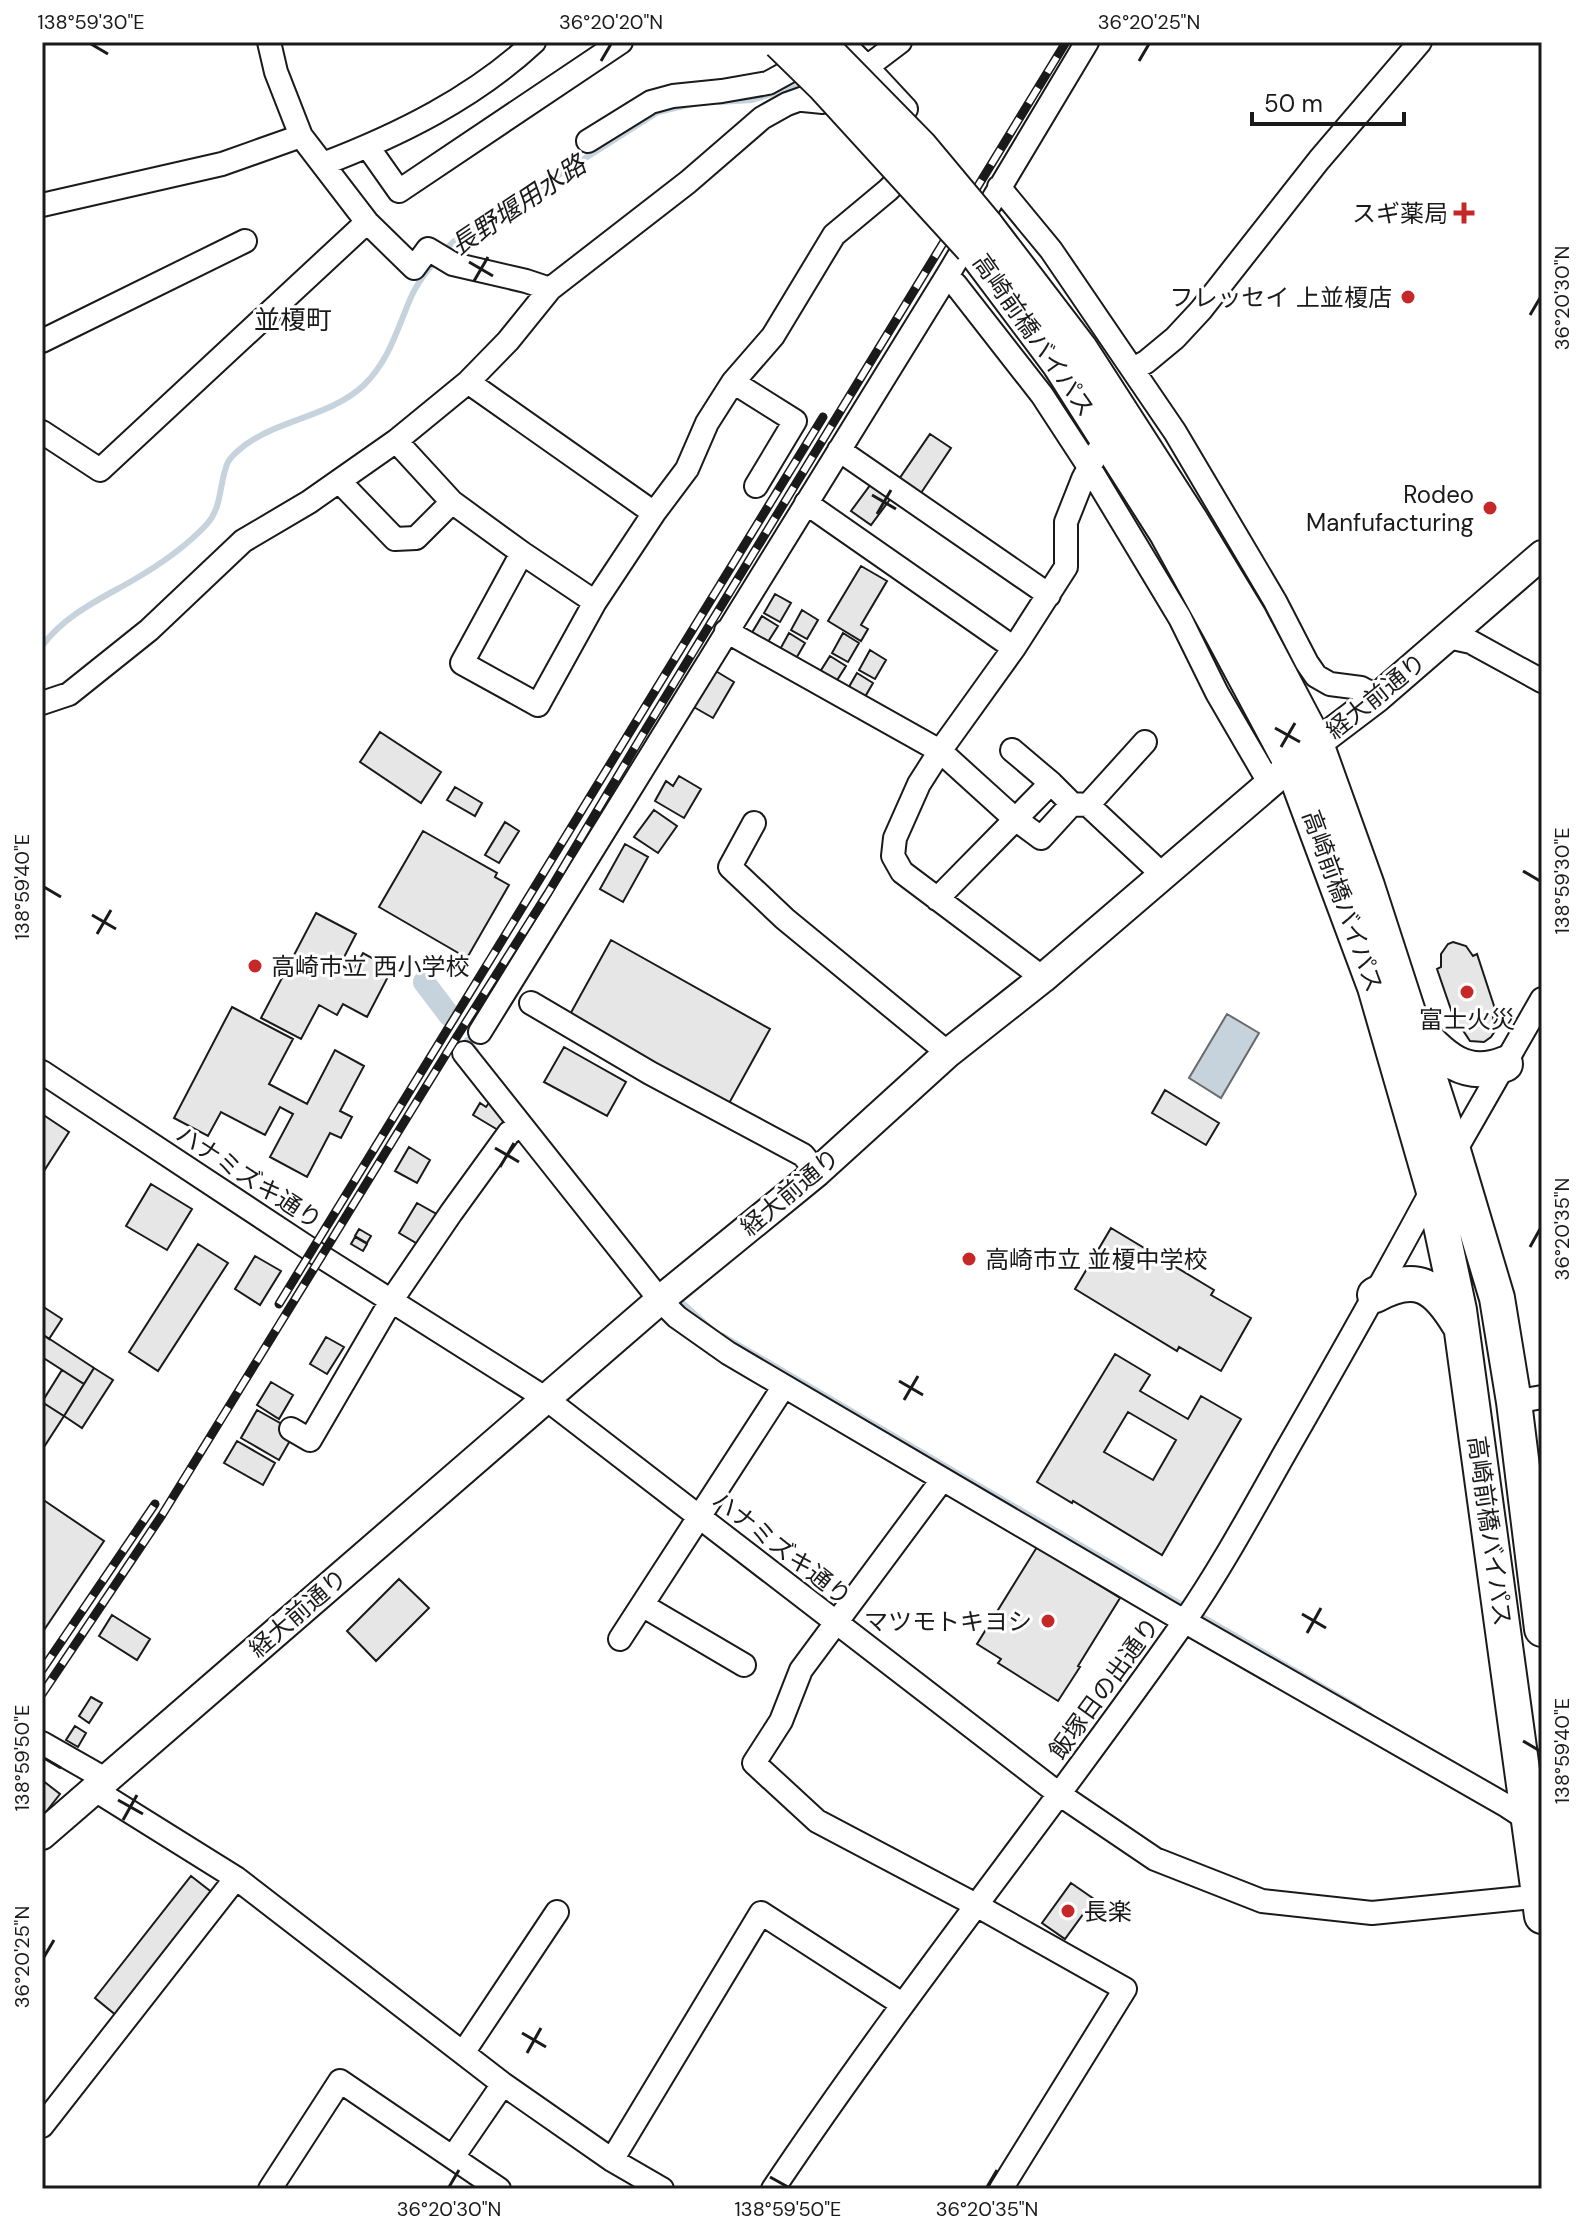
<svg xmlns="http://www.w3.org/2000/svg" width="1584" height="2231" font-family="'DM Sans','Noto Sans JP',sans-serif">
	<rect width="100%" height="100%" fill="#fff"/>
	<!-- water -->
	<path fill="#c6d2dc" stroke="#6a6a6a" stroke-width="2" d="M1227,1014L1259,1033L1221,1098L1189,1078Z"/>
	<g fill="none" stroke-linecap="round" stroke-linejoin="round">
		<!-- stream -->
		<path stroke="#c6d2dc" stroke-width="6" d="M719,102L752,100L805,84
			M42,646C64,616 98,600 130,582C158,566 185,548 207,524C223,506 219,481 228,462C231,456 240,449 245,445C281,419 331,416 364,385C390,360 398,326 412,295C422,274 438,258 453,242L658,112L692,104
			M467,1040L476,1051
			M677,1298L710,1328
			M723,1336L1186,1607
			M1196,1613L1359,1708"/>
		<!-- canal -->
		<path stroke="#c6d2dc" stroke-width="22" d="M424,982L449,1015"/>
	</g>
	<!-- building -->
	<path fill="#e6e6e6" stroke="#1a1a1a" stroke-width="2" fill-rule="evenodd" d="M930,434L951,448L917,499L895,485Z
		M871,484L891,498L871,525L851,511Z
		M861,566L887,581L861,625L868,629L861,641L828,621Z
		M775,594L791,603L780,622L764,613Z
		M802,610L818,620L807,639L791,630Z
		M762,616L778,626L766,645L750,636Z
		M789,633L805,643L794,662L778,653Z
		M843,633L859,643L848,662L832,653Z
		M870,650L886,660L875,679L859,670Z
		M830,656L846,666L834,685L818,675Z
		M714,670L734,682L713,718L692,706Z
		M857,673L873,683L862,702L846,692Z
		M380,732L441,772L421,803L360,762Z
		M679,776L701,789L684,818L655,801L666,781L673,786Z
		M455,787L482,803L475,816L447,800Z
		M654,810L677,826L658,853L634,837Z
		M505,822L519,831L499,863L485,855Z
		M423,831L497,873L495,877L509,885L467,958L379,907Z
		M625,844L648,857L623,902L600,889Z
		M316,913L356,934L340,965L353,971L363,953L392,969L367,1017L343,1004L337,1015L319,1005L301,1039L261,1018Z
		M611,940L770,1029L727,1107L568,1018Z
		M1453,942L1466,946L1473,956L1477,954L1497,1015L1493,1017L1495,1031L1491,1037L1484,1042L1470,1041L1462,1029L1458,1030L1437,969L1441,967V954L1448,944Z
		M232,1007L293,1039L269,1084L307,1104L335,1050L364,1066L340,1111L352,1117L341,1138L330,1133L307,1177L270,1157L293,1114L280,1107L265,1135L221,1112L208,1136L174,1118Z
		M564,1047L626,1082L607,1116L544,1082Z
		M1165,1090L1219,1123L1206,1145L1152,1113Z
		M491,1100L506,1117L498,1130L473,1115L480,1103L486,1107Z
		M42,1114L69,1132L42,1174Z
		M409,1147L430,1160L417,1183L395,1171Z
		M151,1184L192,1209L167,1250L126,1226Z
		M417,1203L440,1216L423,1247L399,1233Z
		M1111,1228L1214,1290L1211,1295L1251,1318L1221,1371L1179,1347L1177,1351L1075,1289Z
		M359,1229L371,1236L367,1243L355,1236Z
		M355,1237L367,1244L363,1251L351,1244Z
		M198,1244L228,1263L158,1371L129,1352Z
		M255,1256L281,1271L260,1305L235,1289Z
		M42,1306L62,1319L49,1339L42,1334Z
		M42,1334L94,1368L84,1384L42,1357Z
		M326,1337L344,1347L327,1374L310,1364Z
		M1115,1354L1150,1375L1140,1391L1188,1419L1201,1396L1241,1419L1162,1555L1073,1501L1072,1503L1037,1482ZM1128,1412L1176,1440L1153,1480L1104,1452Z
		M94,1368L113,1380L82,1428L64,1416Z
		M62,1370L84,1384L64,1416L42,1402Z
		M271,1382L293,1395L279,1419L257,1405Z
		M45,1404L64,1416L42,1450V1409Z
		M257,1410L287,1427L291,1439L279,1460L241,1438Z
		M237,1441L275,1463L263,1485L224,1463Z
		M42,1499L104,1541L42,1633Z
		M1037,1547L1120,1598L1078,1666L1080,1667L1058,1701L998,1663L1001,1659L977,1644Z
		M399,1579L429,1608L376,1661L347,1631Z
		M112,1615L150,1639L137,1660L99,1636Z
		M91,1697L102,1703L89,1723L79,1716Z
		M75,1726L86,1733L78,1747L66,1740Z
		M42,1780L60,1794L42,1817Z
		M191,1876L214,1894L117,2016L95,1998Z
		M1071,1883L1094,1899L1065,1939L1042,1923Z"/>
	<g fill="none" stroke-linecap="round" stroke-linejoin="round">
		<!-- minor casing -->
		<g stroke="#1a1a1a" stroke-width="26">
			<path id="minor" d="M269,42L276,72L301,136L367,222L414,268L428,249L453,264L526,281L550,289
				M842,42L867,67L900,42
				M803,100L823,102L867,67L906,109
				M588,141L651,102L673,96L722,91L768,83L812,59
				M368,147L399,191L621,42
				M323,164C399,135 474,98 534,42
				M999,187L1051,250L1175,432L1275,601L1307,663L1316,676L1330,684L1361,688L1378,697
				M42,205L222,164L301,136
				M947,276L956,285L1042,395L1089,467L1180,618L1217,693L1270,784
				M42,341L245,241
				M1133,369L1146,362L1175,338L1201,310L1319,160L1420,42
				M468,382L654,513
				M733,382L795,421L756,486
				M42,432L100,470L367,222
				M396,441L452,502L522,553L595,602
				M839,450L1049,595
				M339,481L395,539L416,538L452,502
				M806,503L1014,648
				M522,553L462,663L538,705L595,602L654,513L687,469L707,423L733,382L773,336L834,235L888,190L913,165
				M726,631L940,751L1015,819L1041,838L1072,804L1088,805L1164,876
				M1448,637L1471,642L1542,681
				M42,703L69,694L149,630L243,541L309,502L396,441L468,382L508,341L550,289L688,182L762,118L787,104L815,94
				M1012,750L1051,783
				M1088,805L1145,742
				M754,823L730,867L785,919L948,1053
				M937,899L1051,783L1072,804
				M1043,978L902,872L893,856L895,838L919,784L940,751L1014,648L1066,567V522L1083,479L1098,451
				M531,1003L650,1073L803,1155L817,1172
				M480,1032L947,276L1087,42
				M464,1053L660,1300L677,1317L728,1353L1184,1621L1507,1806L1530,1821
				M42,1072L322,1257L545,1398L1059,1794L1155,1859L1262,1901L1372,1913L1542,1896
				M1451,1158L1542,999
				M1514,1402L1542,1397
				M291,1429L310,1440L391,1301L451,1213L509,1133L520,1125
				M942,1480L801,1670L781,1721L754,1763L817,1821L976,1905L1125,1989L1001,2189
				M642,1605L744,1665
				M620,1639L784,1386
				M42,1743L107,1780
				M95,1790L236,1878L503,2084L612,2160L662,2189
				M463,2053L557,1912
				M42,2126L236,1878
				M453,2157L503,2084
				M612,2160L761,1913L902,2004
				M270,2189L340,2081L499,2189
				M773,2189C903,1995 1050,1813 1184,1622C1222,1567 1253,1509 1286,1451C1336,1364 1386,1276 1433,1188"/>
		</g>
		<!-- major casing -->
		<g stroke="#1a1a1a" stroke-width="32">
			<path id="major" d="M42,1835L660,1300L817,1172L948,1053L1043,978L1316,744L1378,697L1542,555"/>
		</g>
		<!-- highway casing -->
		<g stroke="#1a1a1a" stroke-width="38">
			<path id="highway" d="M986,226L1080,349L1192,523L1249,617L1316,744L1367,886L1454,1154L1497,1298L1514,1402L1542,1629
				M972,247L1059,363L1167,533L1223,635L1292,764L1375,987L1433,1188L1459,1310L1542,1916
				M1414,1026C1441,1055 1463,1081 1505,1064
				M1375,1295C1417,1272 1436,1286 1459,1324"/>
		</g>
		<!-- minor -->
		<use href="#minor" stroke="#fff" stroke-width="22"/>
		<!-- major -->
		<use href="#major" stroke="#fff" stroke-width="28"/>
		<!-- highway -->
		<use href="#highway" stroke="#fff" stroke-width="34"/>
		<!-- rail casing -->
		<g stroke="#1a1a1a" stroke-width="9">
			<path id="rail" d="M279,1304L823,417
				M42,1670L155,1504
				M42,1694L162,1515L456,1038L548,893L646,729L1066,42"/>
		</g>
		<!-- rail -->
		<use href="#rail" stroke="#fff" stroke-width="6" stroke-dasharray="18" stroke-linecap="butt"/>
		<!-- highway-bridge casing -->
		<g stroke="#1a1a1a" stroke-width="38" stroke-linecap="butt">
			<path id="highway-bridge" d="M780,42L824,85L972,247
				M817,42L920,147L986,226"/>
		</g>
		<!-- highway-bridge -->
		<use href="#highway-bridge" stroke="#fff" stroke-width="34"/>
	</g>
	<!-- ticks -->
	<path fill="none" stroke="#1a1a1a" stroke-width="3" d="M91,44L108,54M601,61L611,44M1139,61L1149,44M469,262L493,276M474,281L488,257M1530,315L1540,298M872,495L896,509M877,514L891,490M1275,728L1300,742M1281,747L1295,723M1523,871L1540,881M44,887L61,897M92,915L116,929M97,934L111,910M495,1148L519,1162M500,1167L514,1143M1530,1247L1540,1229M899,1381L923,1395M904,1400L918,1376M1302,1614L1326,1628M1307,1633L1321,1608M1523,1741L1540,1751M44,1758L61,1768M118,1800L143,1814M123,1820L137,1795M44,1957L54,1940M522,2033L546,2047M527,2053L541,2028M770,2177L788,2187M449,2187L459,2170M987,2187L997,2170"/>
	<!-- markers -->
	<g fill="#c62828" stroke="#fff" stroke-width="3">
		<path d="M1460 201h8v8h8v8h-8v8h-8v-8h-8v-8h8z"/>
		<circle cx="1408" cy="297" r="8"/>
		<circle cx="1490" cy="508" r="8"/>
		<circle cx="255" cy="966" r="8"/>
		<circle cx="1467" cy="992" r="8"/>
		<circle cx="969" cy="1259" r="8"/>
		<circle cx="1048" cy="1621" r="8"/>
		<circle cx="1068" cy="1911" r="8"/>
	</g>
	<g text-anchor="middle" dominant-baseline="central" stroke-width="6" stroke-linejoin="round" paint-order="stroke">
		<!-- poi labels -->
		<g font-size="24" fill="#1a1a1a" stroke="#fff" text-anchor="end">
			<text x="1448" y="213">スギ薬局</text>
			<text x="1392" y="297">フレッセイ 上並榎店</text>
			<text x="1474" y="494">Rodeo<tspan x="1474" dy="28">Manfufacturing</tspan></text>
			<text x="271" y="966" text-anchor="start">高崎市立 西小学校</text>
			<text x="1467" y="1019" text-anchor="middle">富士火災</text>
			<text x="985" y="1259" text-anchor="start">高崎市立 並榎中学校</text>
			<text x="1032" y="1621">マツモトキヨシ</text>
			<text x="1084" y="1911" text-anchor="start">長楽</text>
		</g>
		<!-- street labels -->
		<g font-size="24" fill="#1a1a1a" stroke="#fff">
			<text transform="translate(1034 335) rotate(55)">高崎前橋バイパス</text>
			<text transform="translate(1376 696) rotate(-39)">経大前通り</text>
			<text transform="translate(1343 901) rotate(70)">高崎前橋バイパス</text>
			<text transform="translate(249 1177) rotate(33)">ハナミズキ通り</text>
			<text transform="translate(790 1192) rotate(-40)">経大前通り</text>
			<text transform="translate(1490 1531) rotate(82)">高崎前橋バイパス</text>
			<text transform="translate(782 1548) rotate(38)">ハナミズキ通り</text>
			<text transform="translate(298 1613) rotate(-41)">経大前通り</text>
			<text transform="translate(1104 1688) rotate(-54)">飯塚日の出通り</text>
		</g>
		<!-- water labels -->
		<g font-size="26" font-style="italic" fill="#1a1a1a" stroke="#fff">
			<text transform="translate(518 205) rotate(-34)">長野堰用水路</text>
		</g>
		<!-- neighbourhood labels -->
		<g font-size="26" fill="#1a1a1a" stroke="#fff">
			<text x="293" y="320">並榎町</text>
		</g>
	</g>
	<!-- border -->
	<rect width="1584" height="2231" fill="none" stroke="#ffffff" stroke-width="88"/>
	<!-- scale -->
	<path d="M1252 112v12h152v-12" fill="none" stroke="#1a1a1a" stroke-width="4"/>
	<text x="1264" y="112" font-size="24" fill="#1a1a1a" stroke="#ffffff" stroke-width="6" paint-order="stroke">50 m</text>
	<rect x="44" y="44" width="1496" height="2143" fill="none" stroke="#1a1a1a" stroke-width="3"/>
	<g font-size="20" text-anchor="middle" fill="#1a1a1a">
		<text x="91" y="29">138°59'30"E</text>
		<text x="611" y="29">36°20'20"N</text>
		<text x="1149" y="29">36°20'25"N</text>
		<text transform="translate(1562 298) rotate(-90)" y="7">36°20'30"N</text>
		<text transform="translate(1562 881) rotate(-90)" y="7">138°59'30"E</text>
		<text transform="translate(22 887) rotate(-90)" y="7">138°59'40"E</text>
		<text transform="translate(1562 1229) rotate(-90)" y="7">36°20'35"N</text>
		<text transform="translate(1562 1751) rotate(-90)" y="7">138°59'40"E</text>
		<text transform="translate(22 1758) rotate(-90)" y="7">138°59'50"E</text>
		<text transform="translate(22 1957) rotate(-90)" y="7">36°20'25"N</text>
		<text x="449" y="2216">36°20'30"N</text>
		<text x="788" y="2216">138°59'50"E</text>
		<text x="987" y="2216">36°20'35"N</text>
	</g>
</svg>
